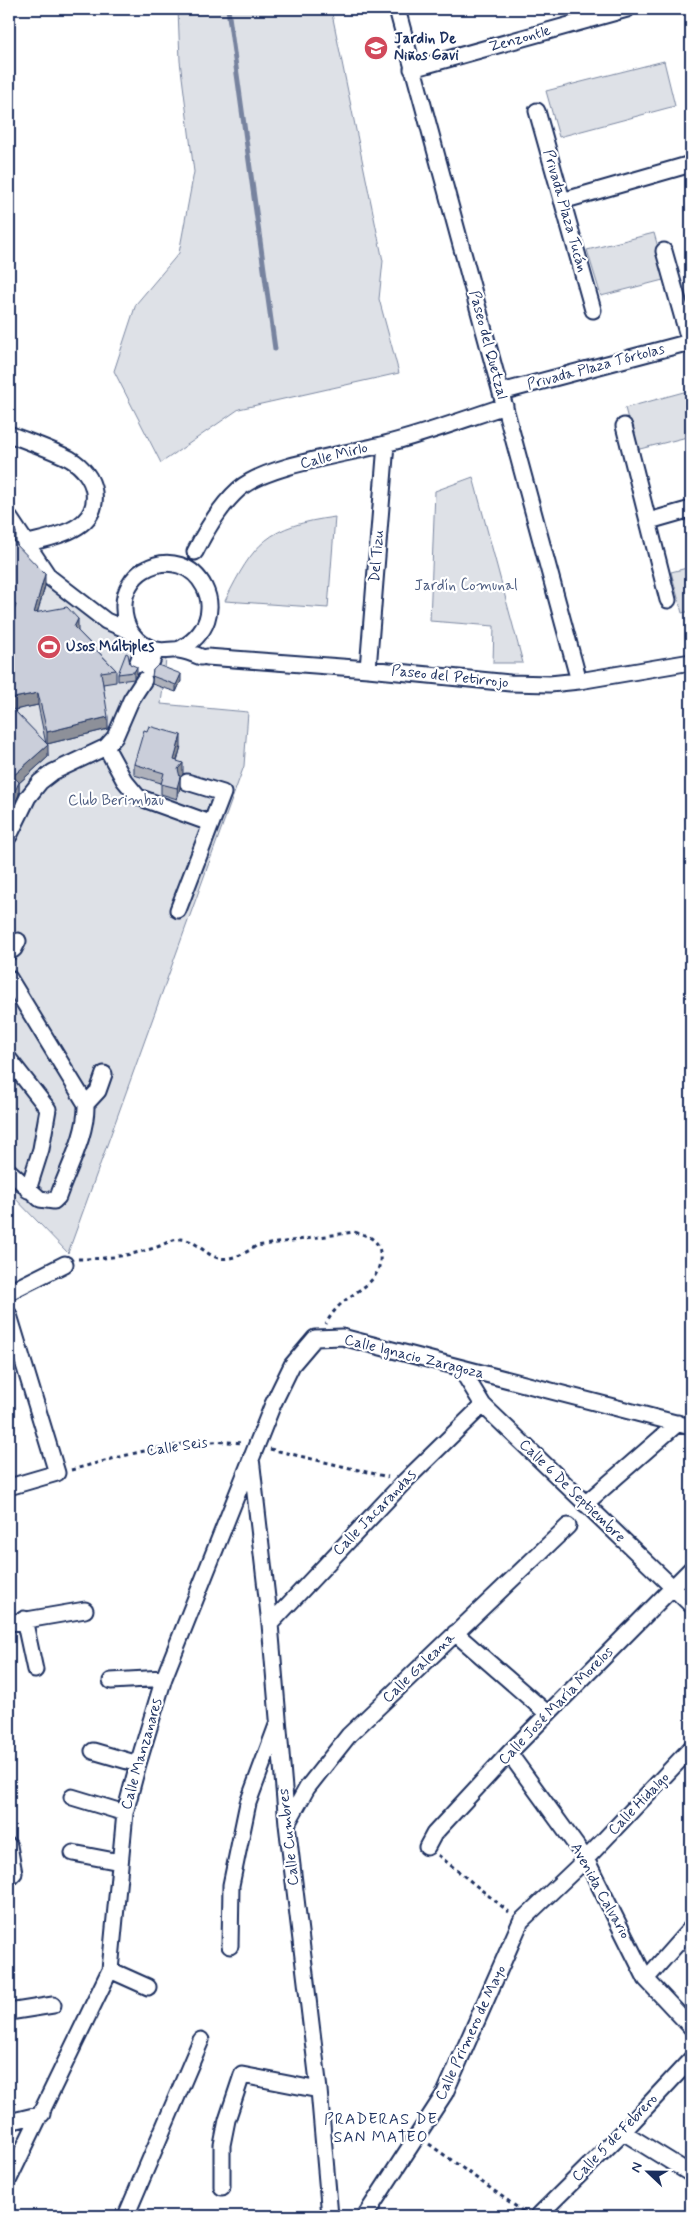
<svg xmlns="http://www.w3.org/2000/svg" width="700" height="2225" font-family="Mynerve,sans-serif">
	<rect width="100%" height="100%" fill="#fff"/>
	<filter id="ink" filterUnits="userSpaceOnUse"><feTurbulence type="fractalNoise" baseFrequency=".02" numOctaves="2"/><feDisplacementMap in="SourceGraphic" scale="10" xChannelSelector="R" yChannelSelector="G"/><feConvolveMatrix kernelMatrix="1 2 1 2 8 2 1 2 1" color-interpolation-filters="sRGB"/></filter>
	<g filter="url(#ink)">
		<!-- green -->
		<path fill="#dee1e7" stroke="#7c88a2" d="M178,9H331L383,261L379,299L399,373L239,409L161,463L114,371L136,304L179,253L194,172L180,61Z
			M664,61L675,106L559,137L546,91Z
			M654,233L667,279L601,296L587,250Z
			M691,390V436L636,450L625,408Z
			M473,477L523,663H493L494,626L430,621L435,491Z
			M335,517L328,608L225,601C254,542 268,526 335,517Z
			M9,522L75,602L140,653L166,659L161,704L248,712L244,766L68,1253L9,1192Z
			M691,567V611L682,613L671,572Z"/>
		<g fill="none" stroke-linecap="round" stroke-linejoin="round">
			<!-- stream -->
			<path stroke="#77839f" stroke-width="5" d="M228,9L275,349"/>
			<!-- minor casing -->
			<g stroke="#1b2f5e" stroke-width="19">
				<path id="minor" d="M397,9L579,681
					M412,69L627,9
					M537,111L593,310
					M562,201L691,164
					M664,251L691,347
					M501,392L690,342
					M624,426L668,600
					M9,434C29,442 51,449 70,459C82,466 92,478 94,492C99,531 53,536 25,544
					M9,517L49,577L106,621L130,631
					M649,521L691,509
					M195,552C206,530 220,506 239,489C267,465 347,454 385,444C425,434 465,419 505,406
					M178,650C242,618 195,540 144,570C132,577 124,592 124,605C123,626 135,645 157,650C164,652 172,649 179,650C187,651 194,654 201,657
					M207,657L368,669L510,683L550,684L579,681L691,662
					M137,665L144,645
					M149,669L156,650
					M368,669L386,444
					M106,747L124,780L138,797L210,823
					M9,836L28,797L40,782L53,772L106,747L115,737L131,700L144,680
					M178,910L223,793L187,782
					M9,952L14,949L18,941
					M9,978L86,1104C87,1135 68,1168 58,1197L54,1201L40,1199L9,1171
					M9,1059L48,1109L41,1149L28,1190
					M86,1104L98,1091L104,1074
					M9,1292L65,1264
					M9,1315L57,1473L9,1487
					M461,1369L483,1405L691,1605
					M251,1458L270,1624L287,1824L319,2090L330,2216
					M585,1504L678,1423
					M24,1619L35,1670
					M9,1623L85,1610
					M270,1624L405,1481L483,1405
					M455,1633L548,1714
					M111,1681L164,1678
					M93,1751L138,1764
					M509,1753L586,1859L646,1979L691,2027
					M72,1797L125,1813
					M287,1824L307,1788L349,1735L568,1526
					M9,1846L14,1873L9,1878
					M427,1847L434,1834L509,1753L691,1569
					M73,1853L120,1862
					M230,1946L231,1885L248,1803L277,1725
					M110,1970L148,1987
					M646,1979L691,1928
					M9,2012L53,2005
					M9,2122L42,2114
					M623,2132L691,2174
					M9,2179L110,1970L125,1813L138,1764L164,1678L273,1404L292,1365L315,1338L342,1337L691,1427
					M222,2187V2145L227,2120L242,2075L319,2090
					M126,2216L201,2040
					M365,2216L445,2093L521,1921L586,1859L691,1748
					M538,2216L623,2132L691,2059"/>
			</g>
			<!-- path -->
			<path stroke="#1b2f5e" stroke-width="3" stroke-dasharray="4 4" stroke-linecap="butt" d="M78,1259C106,1259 128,1256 154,1248C162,1246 171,1239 179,1239C195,1239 200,1250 213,1256C226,1263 245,1254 256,1246L354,1232C366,1235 378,1238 380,1252C383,1285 355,1288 337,1308C333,1312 329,1318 326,1324
				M270,1449L388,1477
				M71,1470C127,1455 184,1437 242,1443
				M438,1855L509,1912
				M429,2144L525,2213"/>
			<!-- minor -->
			<use href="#minor" stroke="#fff" stroke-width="15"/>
		</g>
		<!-- wall -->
		<path fill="#aeb1bb" stroke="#1b2f5e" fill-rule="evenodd" d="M9,522L16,544L45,586L37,612L78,631L116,670V682L103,684L108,729L47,744L48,757L19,783V794L16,801L9,808V626L13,614L9,610ZM38,705L46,744L14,710Z
			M130,664L137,674L134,679L118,681V674Z
			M153,670L181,681L176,692L152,684Z
			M181,746L177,761L183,774L180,778V788L177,799L161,794V783L134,775V764Z"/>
		<!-- shaded-wall -->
		<path fill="#8d9099" stroke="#1b2f5e" d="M16,532V544L10,538Z
			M45,574V586L34,625V613Z
			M78,619V631L74,627Z
			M137,667V674L134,679V672Z
			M181,674V681L176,692V685Z
			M38,693V705L9,711V699Z
			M108,717V729L47,744V732Z
			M181,735V746L174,771V760Z
			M48,745V757L19,783V794L16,801L9,808V796L13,776Z
			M183,763V774L180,778V788L177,799L178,769Z"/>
		<!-- building -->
		<path fill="#caceda" stroke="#1b2f5e" d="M9,522L16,532L10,538L45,574L34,613L67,607L78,619L74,627L116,670L101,672L108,717L47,732L38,693L9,699V626L16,605L9,599Z
			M126,653L128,654L130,664L137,667L134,672L118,674Z
			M158,665L181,674L176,685L152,676L153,670Z
			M9,705L48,745L13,776L19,782L16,789L9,796Z
			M149,726L181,735L174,760L183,763L178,769L180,777L177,788L161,784L164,773L134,764L144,730L147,731Z"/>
	</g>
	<!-- icons -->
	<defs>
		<g id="school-disc" transform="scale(1.25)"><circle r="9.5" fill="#d1495b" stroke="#fff"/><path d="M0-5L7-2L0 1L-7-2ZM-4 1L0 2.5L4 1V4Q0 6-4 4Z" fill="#fff"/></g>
		<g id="stadium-disc" transform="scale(1.25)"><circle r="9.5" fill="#d1495b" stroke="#fff"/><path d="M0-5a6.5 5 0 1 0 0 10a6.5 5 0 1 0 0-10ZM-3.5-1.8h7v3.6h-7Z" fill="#fff"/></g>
	</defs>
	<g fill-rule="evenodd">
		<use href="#school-disc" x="376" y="48"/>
		<use href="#stadium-disc" x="49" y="647"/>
	</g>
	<g text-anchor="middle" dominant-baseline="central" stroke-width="4.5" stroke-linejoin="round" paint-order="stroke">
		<!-- poi labels -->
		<g font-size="15" font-weight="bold" fill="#1b2f5e" stroke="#fff" text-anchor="start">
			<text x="394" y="39">Jardin De<tspan x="394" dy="17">Niños Gavi</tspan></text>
			<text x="66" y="647">Usos Múltiples</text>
		</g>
		<!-- street labels -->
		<g font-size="15" fill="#1b2f5e" stroke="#fff">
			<text transform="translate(520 39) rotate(-16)">Zenzontle</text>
			<text transform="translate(565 211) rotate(74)">Privada Plaza Tucán</text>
			<text transform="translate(488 345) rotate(75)">Paseo del Quetzal</text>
			<text transform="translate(596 367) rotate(-15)">Privada Plaza Tórtolas</text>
			<text transform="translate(334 456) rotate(-14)">Calle Mirlo</text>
			<text transform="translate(377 556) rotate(-85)">Del Tizu</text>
			<text transform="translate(450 677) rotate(6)">Paseo del Petirrojo</text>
			<text transform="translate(414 1357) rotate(14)">Calle Ignacio Zaragoza</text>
			<text transform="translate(177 1447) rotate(-8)">Calle Seis</text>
			<text transform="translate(572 1491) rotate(44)">Calle 6 De Septiembre</text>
			<text transform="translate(375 1513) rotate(-46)">Calle Jacarandas</text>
			<text transform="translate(419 1668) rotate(-44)">Calle Galeana</text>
			<text transform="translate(556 1706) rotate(-46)">Calle José María Morelos</text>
			<text transform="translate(142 1754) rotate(-74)">Calle Manzanares</text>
			<text transform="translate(639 1804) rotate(-46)">Calle Hidalgo</text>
			<text transform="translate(289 1837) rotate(-96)">Calle Cumbres</text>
			<text transform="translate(600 1891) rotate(61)">Avenida Calvario</text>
			<text transform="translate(471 2033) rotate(-65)">Calle Primero de Mayo</text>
			<text transform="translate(615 2138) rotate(-46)">Calle 5 de Febrero</text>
		</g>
		<!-- park labels -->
		<g font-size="15" fill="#4c5c80" stroke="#fff">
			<text x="466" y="586">Jardín Comunal</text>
			<text x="116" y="801">Club Berimbau</text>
		</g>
		<!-- neighbourhood labels -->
		<g font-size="16" letter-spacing="1" fill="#1b2f5e" stroke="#fff">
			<text x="381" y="2119">PRADERAS DE<tspan x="381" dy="18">SAN MATEO</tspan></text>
		</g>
	</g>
	<!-- margin -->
	<rect width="700" height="2225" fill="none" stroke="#fff" stroke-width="30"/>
	<rect x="15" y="15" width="670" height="2195" fill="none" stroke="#1b2f5e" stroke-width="2" filter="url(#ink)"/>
	<!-- north arrow -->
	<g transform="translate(648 2172) rotate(292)" stroke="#ffffff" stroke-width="4" paint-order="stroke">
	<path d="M0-4L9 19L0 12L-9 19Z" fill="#1b2f5e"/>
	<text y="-8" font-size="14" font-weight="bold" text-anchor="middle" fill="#1b2f5e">N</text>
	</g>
</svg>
